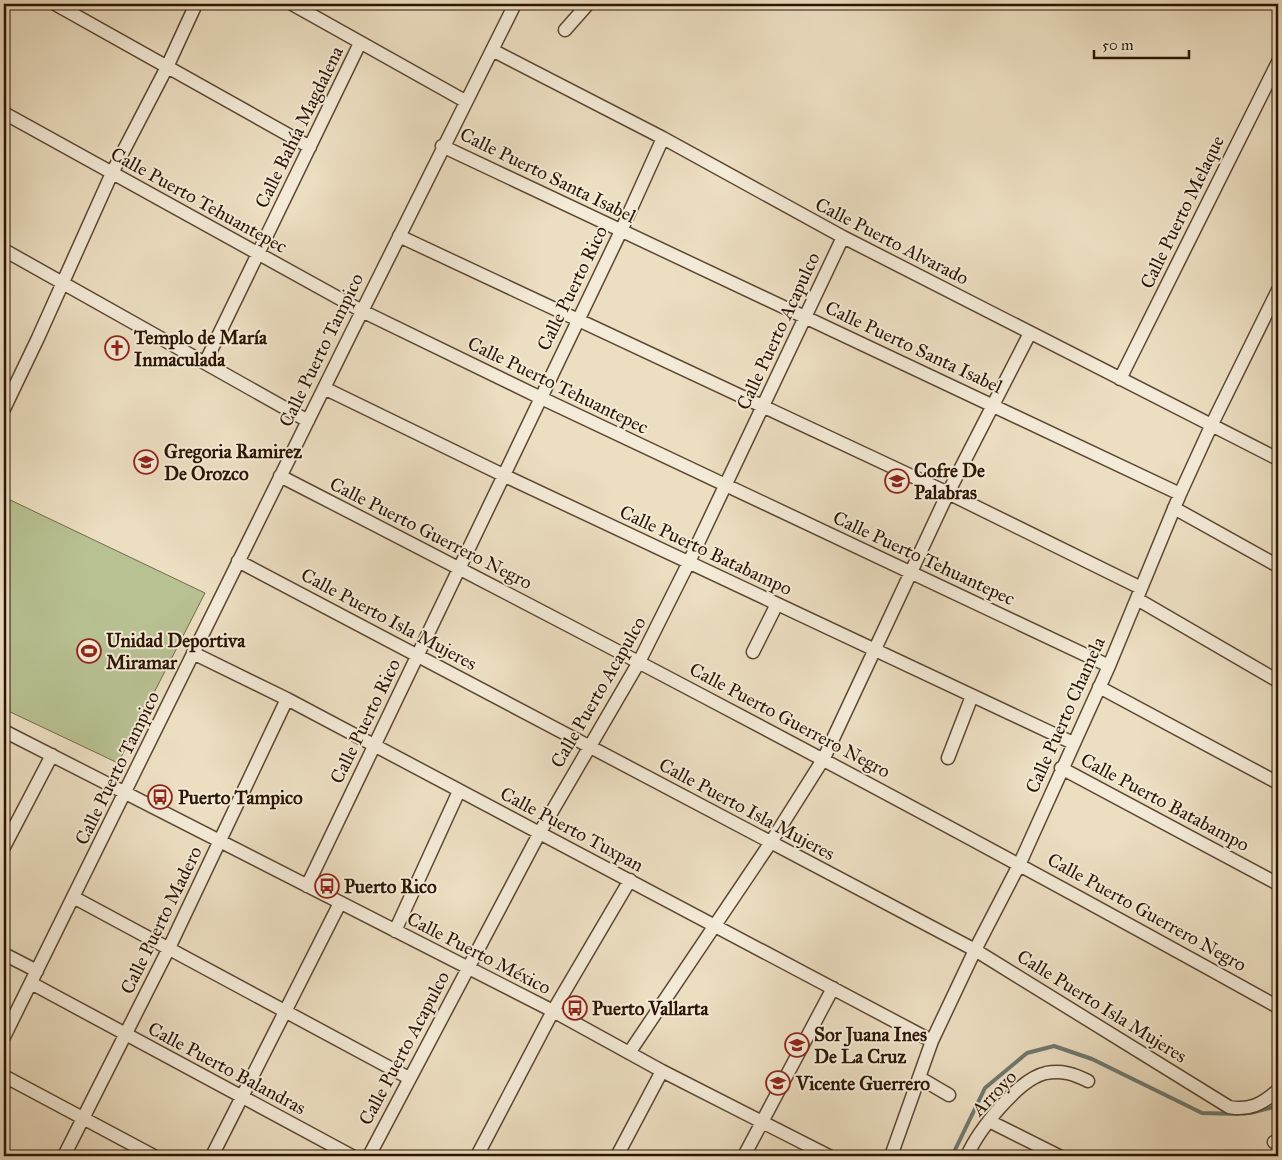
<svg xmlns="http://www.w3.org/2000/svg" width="1282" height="1160" font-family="'IM FELL Great Primer',serif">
	<rect width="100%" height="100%" fill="#ecdec1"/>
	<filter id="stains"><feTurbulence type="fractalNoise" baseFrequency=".004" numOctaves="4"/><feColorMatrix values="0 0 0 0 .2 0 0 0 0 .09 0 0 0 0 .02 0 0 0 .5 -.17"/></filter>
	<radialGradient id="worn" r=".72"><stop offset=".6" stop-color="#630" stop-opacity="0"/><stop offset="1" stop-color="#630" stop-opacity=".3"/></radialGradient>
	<!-- green -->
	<path fill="#b8c192" stroke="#726b4a" d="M4,497L205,593L118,763L4,709Z"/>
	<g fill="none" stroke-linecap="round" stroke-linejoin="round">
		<!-- stream -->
		<path stroke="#6e7970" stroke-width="4" d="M1250,1113L1278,1106
			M952,1156L985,1088L1027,1053L1054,1046L1092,1059L1202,1113L1238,1114"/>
		<!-- minor casing -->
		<g stroke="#5c4732" stroke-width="15">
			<path id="minor" d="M55,4L310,147
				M292,4L465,101
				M565,30L588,4
				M492,50L663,138L843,237L1278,459
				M4,113L362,311L539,397L1109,666
				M442,146L1180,494
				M399,236L948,493L1141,588
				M4,250L308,421
				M205,363L360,43
				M1120,379L1278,62
				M324,388L503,475L1073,743
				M4,409L38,338L112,173L167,67L196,4
				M280,476C615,648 949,824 1278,1007
				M1174,508L1278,566
				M238,561L975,950L1229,1107C1249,1111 1263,1104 1278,1090
				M1137,599L1278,681
				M753,652L777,604
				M193,653L287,699L932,1041
				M1099,687L1278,783
				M4,731L553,1011L662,1071L829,1156
				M948,758L972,696
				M1061,768L1278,884
				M4,847L52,755
				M307,886L621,231L663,138
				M73,897L409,1078
				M395,931L459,791
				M4,954L37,971
				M31,983L352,1156
				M4,1037C176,693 342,347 515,4
				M629,1053L771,842L824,758L948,493L1030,333
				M4,1076L154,1156
				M920,1078L949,1095
				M989,1121L1059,1156
				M1274,1142L1278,1144
				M64,1156L169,948L287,699
				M212,1156L340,903
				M369,1156L540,832L639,662L689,562L843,237
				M477,1156L553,1011L630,880
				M617,1156L662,1071
				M744,1156L833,988
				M891,1156L932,1041L975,950L1020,863L1109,666L1180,494L1212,424L1278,290
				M967,1156C978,1131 1018,1079 1046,1073C1062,1070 1074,1074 1088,1081"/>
		</g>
		<!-- minor -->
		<use href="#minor" stroke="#f3ead7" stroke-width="12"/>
	</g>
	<!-- icons -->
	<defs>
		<g id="church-ring" transform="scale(1.25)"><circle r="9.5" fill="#f3ead7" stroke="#8f2418" stroke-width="1.5"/><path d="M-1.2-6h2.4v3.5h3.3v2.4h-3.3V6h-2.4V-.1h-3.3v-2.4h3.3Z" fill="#8f2418"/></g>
		<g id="school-ring" transform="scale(1.25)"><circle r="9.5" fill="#f3ead7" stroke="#8f2418" stroke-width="1.5"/><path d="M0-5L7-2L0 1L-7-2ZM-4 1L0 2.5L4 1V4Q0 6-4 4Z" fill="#8f2418"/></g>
		<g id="stadium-ring" transform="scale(1.25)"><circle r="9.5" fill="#f3ead7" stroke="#8f2418" stroke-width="1.5"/><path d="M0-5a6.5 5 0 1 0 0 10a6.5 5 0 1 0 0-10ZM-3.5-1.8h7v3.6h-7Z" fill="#8f2418"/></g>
		<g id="bus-ring" transform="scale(1.25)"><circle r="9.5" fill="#f3ead7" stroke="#8f2418" stroke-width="1.5"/><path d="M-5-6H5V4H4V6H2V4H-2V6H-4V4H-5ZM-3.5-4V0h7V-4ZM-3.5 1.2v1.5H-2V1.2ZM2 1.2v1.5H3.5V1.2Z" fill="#8f2418"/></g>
	</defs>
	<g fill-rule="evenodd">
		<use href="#church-ring" x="117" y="348"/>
		<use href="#school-ring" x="146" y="462"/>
		<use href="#school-ring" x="897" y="481"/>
		<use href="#stadium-ring" x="89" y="651"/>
		<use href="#bus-ring" x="160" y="797"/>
		<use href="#bus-ring" x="327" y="886"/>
		<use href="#bus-ring" x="575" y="1008"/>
		<use href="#school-ring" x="797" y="1045"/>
		<use href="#school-ring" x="778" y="1083"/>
	</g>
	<g text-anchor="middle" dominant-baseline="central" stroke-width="4" stroke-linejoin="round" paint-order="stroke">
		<!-- street labels -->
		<g font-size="19" fill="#2c1503" stroke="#f3ead7">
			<text transform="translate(299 127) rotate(-64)">Calle Bahía Magdalena</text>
			<text transform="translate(548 175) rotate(26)">Calle Puerto Santa Isabel</text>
			<text transform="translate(199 200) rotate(29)">Calle Puerto Tehuantepec</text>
			<text transform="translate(1182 212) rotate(-64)">Calle Puerto Melaque</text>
			<text transform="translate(892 241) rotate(27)">Calle Puerto Alvarado</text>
			<text transform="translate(572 288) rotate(-64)">Calle Puerto Rico</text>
			<text transform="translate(778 331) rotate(-65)">Calle Puerto Acapulco</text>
			<text transform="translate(914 347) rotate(25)">Calle Puerto Santa Isabel</text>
			<text transform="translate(321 350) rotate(-64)">Calle Puerto Tampico</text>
			<text transform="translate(558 385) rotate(26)">Calle Puerto Tehuantepec</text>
			<text transform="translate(431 533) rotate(27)">Calle Puerto Guerrero Negro</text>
			<text transform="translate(706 550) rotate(25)">Calle Puerto Batabampo</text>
			<text transform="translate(924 558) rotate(25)">Calle Puerto Tehuantepec</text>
			<text transform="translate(389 619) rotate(28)">Calle Puerto Isla Mujeres</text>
			<text transform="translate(598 692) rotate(-60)">Calle Puerto Acapulco</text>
			<text transform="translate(1065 715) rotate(-66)">Calle Puerto Chamela</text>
			<text transform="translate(790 720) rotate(28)">Calle Puerto Guerrero Negro</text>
			<text transform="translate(365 721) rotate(-64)">Calle Puerto Rico</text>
			<text transform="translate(117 768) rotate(-64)">Calle Puerto Tampico</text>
			<text transform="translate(1165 802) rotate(28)">Calle Puerto Batabampo</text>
			<text transform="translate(747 809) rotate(28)">Calle Puerto Isla Mujeres</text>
			<text transform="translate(572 829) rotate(28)">Calle Puerto Tuxpan</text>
			<text transform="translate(1147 912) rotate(29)">Calle Puerto Guerrero Negro</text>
			<text transform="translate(161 920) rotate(-64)">Calle Puerto Madero</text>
			<text transform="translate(479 953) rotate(27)">Calle Puerto México</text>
			<text transform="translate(1102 1006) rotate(32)">Calle Puerto Isla Mujeres</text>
			<text transform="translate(404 1048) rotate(-62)">Calle Puerto Acapulco</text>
			<text transform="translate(227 1068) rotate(28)">Calle Puerto Balandras</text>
			<text transform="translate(994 1093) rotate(-46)">Arroyo</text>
		</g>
		<!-- poi labels -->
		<g font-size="19" font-weight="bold" fill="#2c1503" stroke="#f3ead7" text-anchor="start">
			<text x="134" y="337">Templo de María<tspan x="134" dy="22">Inmaculada</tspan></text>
			<text x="164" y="451">Gregoria Ramirez<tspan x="164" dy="22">De Orozco</tspan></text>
			<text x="914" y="470">Cofre De<tspan x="914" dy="22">Palabras</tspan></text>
			<text x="106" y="640">Unidad Deportiva<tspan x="106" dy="22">Miramar</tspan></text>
			<text x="178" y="797">Puerto Tampico</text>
			<text x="344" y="886">Puerto Rico</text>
			<text x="592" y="1008">Puerto Vallarta</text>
			<text x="814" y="1034">Sor Juana Ines<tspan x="814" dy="22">De La Cruz</tspan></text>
			<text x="796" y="1083">Vicente Guerrero</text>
		</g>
	</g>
	<!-- margin -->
	<rect width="1282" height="1160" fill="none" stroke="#ecdec1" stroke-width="20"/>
	<rect x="5" y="5" width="1272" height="1150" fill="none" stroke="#2c1503" stroke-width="2.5"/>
	<rect x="10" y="10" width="1262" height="1140" fill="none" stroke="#2c1503"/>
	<!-- scale -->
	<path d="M1094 50v8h95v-8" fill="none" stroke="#2c1503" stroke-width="2.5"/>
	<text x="1102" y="50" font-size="15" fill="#2c1503" stroke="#f3ead7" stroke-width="4" paint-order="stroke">50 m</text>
	<rect width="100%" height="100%" filter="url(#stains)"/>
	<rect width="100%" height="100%" fill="url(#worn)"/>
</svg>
